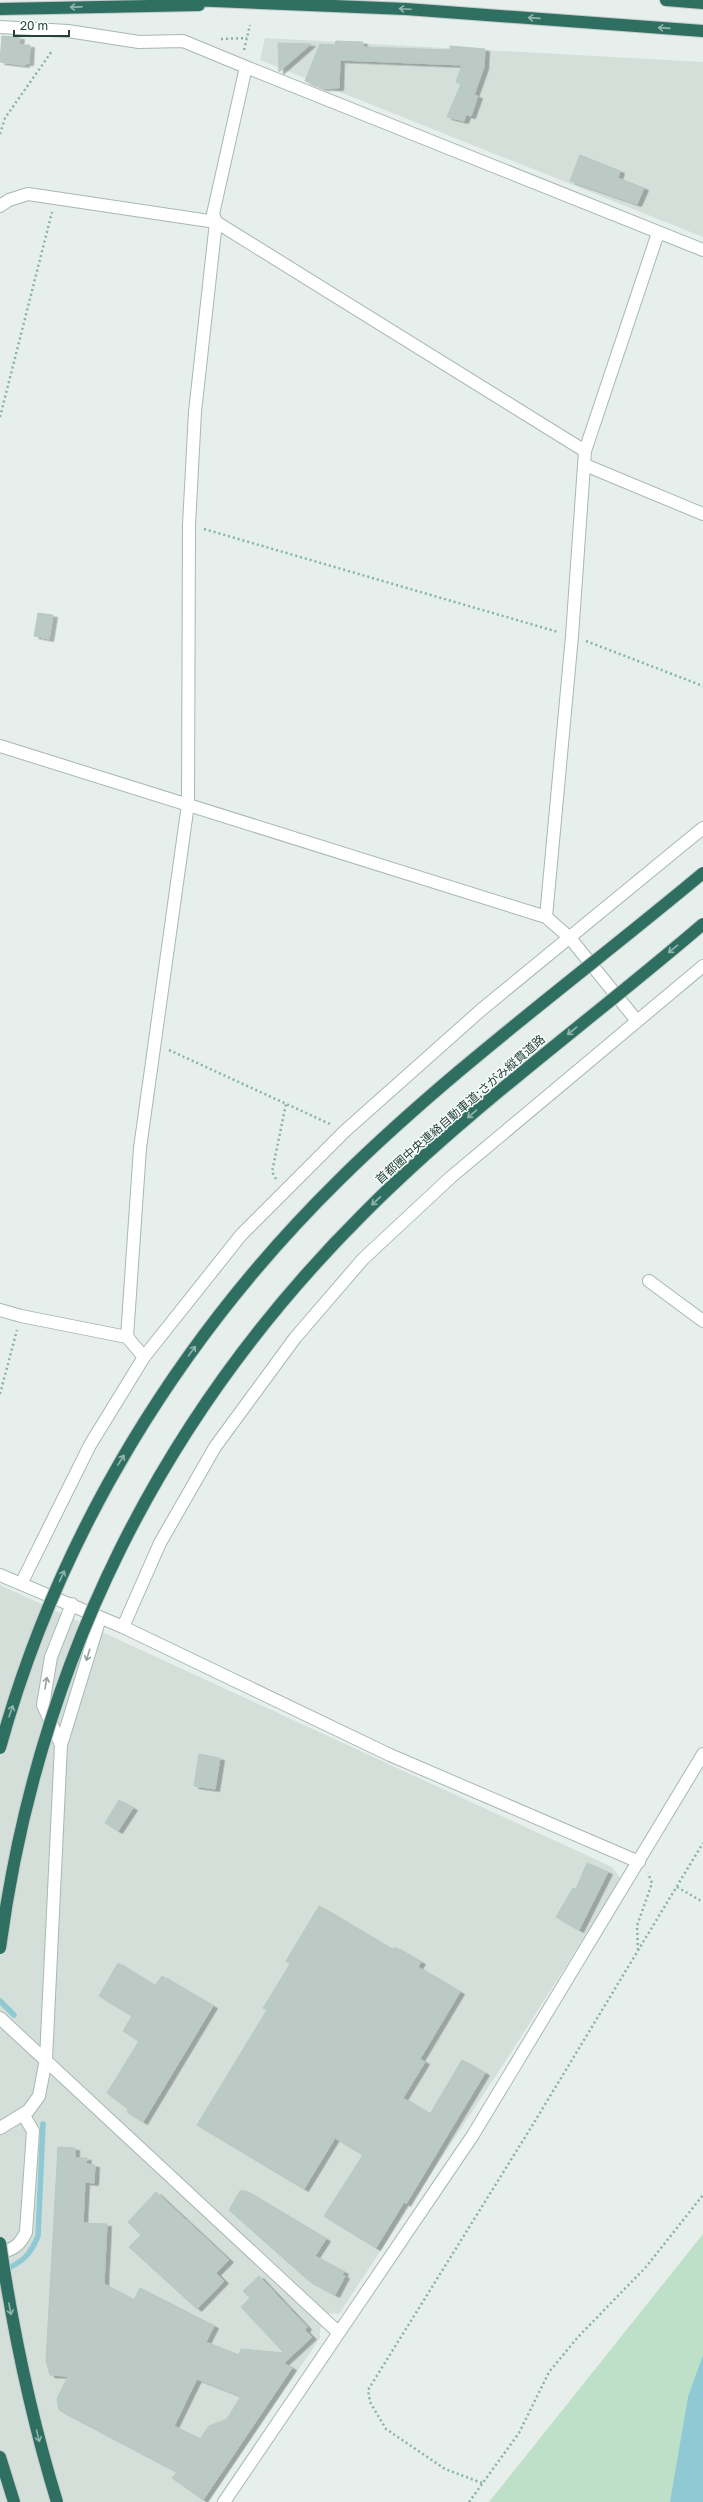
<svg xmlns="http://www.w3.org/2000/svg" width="703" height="2502" font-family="'Golos Text','Noto Sans JP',sans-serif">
	<defs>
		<filter id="shadow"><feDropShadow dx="4.5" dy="2.5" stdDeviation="0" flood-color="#0004"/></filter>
	</defs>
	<rect width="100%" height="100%" fill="#e6efeb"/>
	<!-- built -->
	<path fill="#d4dfda" d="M265,38L703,62V237L260,60Z
		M0,1585L612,1867L621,1879L512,2051L339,2314L329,2313L320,2328V2338L208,2502H0Z"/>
	<!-- green -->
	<path fill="#bfe0c8" d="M703,2234V2502H489Z"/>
	<!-- water -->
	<path fill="#8ec9d4" d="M703,2355V2502H670L688,2397Z"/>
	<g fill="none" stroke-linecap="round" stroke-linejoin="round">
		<!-- stream -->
		<path stroke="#8ec9d4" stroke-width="5.5" d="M0,2001L14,2015
			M3,2271C22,2262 30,2256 38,2236L43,2124"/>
	</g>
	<!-- building -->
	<path fill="#bbcac4" stroke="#b8c9c2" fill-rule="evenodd" filter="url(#shadow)" d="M2,36L20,37L19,45H30L29,63H25V65L0,62Z
		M336,41L363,42V47L450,50V46L485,49L484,67L474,95L478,96L471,116L466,115L464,121L447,117L461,84L456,82L462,65L340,60L339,88H322L305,81L320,44L335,45Z
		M278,43L311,44L279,72Z
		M580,155L620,171L618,178L644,188L637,204L570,181Z
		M38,613L53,615L49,639L34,636Z
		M199,1754L220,1758L215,1789L194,1786Z
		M119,1800L133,1808L118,1831L105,1823Z
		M587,1863L608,1872L579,1930L556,1917L573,1888L576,1889Z
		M319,1906L393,1950L395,1947L421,1962L418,1967L460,1992L420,2059L425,2062L403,2098L430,2114L462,2060L485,2073L406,2204L404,2202L376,2248L324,2216L363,2155L335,2138L304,2189L197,2125L267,2010L263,2008L290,1964L286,1961Z
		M118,1963L155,1986L162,1976L213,2006L143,2122L127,2112L128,2109L107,2093L139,2041L123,2031L132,2016L99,1996Z
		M58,2147L75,2148V2158H87L86,2164L95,2165L94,2183L85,2182L83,2223L107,2224L104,2284L134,2300L140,2288L214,2326L206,2342L239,2355L241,2349L284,2353L241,2307L250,2298L243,2291L259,2276L307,2327L305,2330L312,2337L284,2363L292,2368L203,2500L172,2478L177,2472L59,2410L57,2399L68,2376L50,2375L46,2361ZM197,2379L241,2396L227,2419L209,2426L200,2439L174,2426Z
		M240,2191H246L326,2239L315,2256L344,2272L342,2275L345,2276L335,2295L309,2281L229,2210Z
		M156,2192L229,2260L216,2273L224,2281L197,2309L129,2247L141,2235L128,2222Z"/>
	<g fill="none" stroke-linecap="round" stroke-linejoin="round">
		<!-- minor casing -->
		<g stroke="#a8b8b2" stroke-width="14">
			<path id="minor" d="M0,27L68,31L139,42L183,41L246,67
				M0,206L9,200L28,194L216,222L585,451
				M585,465L703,514
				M0,746L546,917L570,938L637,1021
				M546,917L572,636L585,451L658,233
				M649,1281L703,1321
				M0,1310L21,1316L127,1337L144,1357
				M127,1337L140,1148L188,804L189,525L195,412L216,222L213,214L246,67L703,250
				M0,1575L123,1627L390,1755L639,1862
				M21,1584L90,1445L144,1357L241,1235L345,1131L481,1010L703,828
				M123,1627L160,1543L215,1447L295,1338L363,1259L451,1177L703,966
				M61,1745L43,1705L51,1657L72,1604
				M0,2018L338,2332
				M0,2128L28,2111L39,2096L46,2059L61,1745L100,1618
				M0,2253C14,2249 20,2245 26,2232L33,2131L23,2114
				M224,2502L473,2135L703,1754"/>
		</g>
		<!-- highway casing -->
		<g stroke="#c2cac8" stroke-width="14">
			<path id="highway" d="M191,0L406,9L703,31
				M666,0L703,3
				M0,9L199,5
				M0,2457L14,2502"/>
		</g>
		<!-- path -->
		<path stroke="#86b3a5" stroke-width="2.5" stroke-dasharray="2 3" stroke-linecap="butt" d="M221,39L247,38
			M244,50L250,25
			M0,134L5,118L52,51
			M0,417L52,212
			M204,529L558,632
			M586,641L703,686
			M169,1050L330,1124
			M276,1179L272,1172L286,1104
			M0,1394L17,1330
			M677,1887L703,1902
			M638,1950L637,1926L652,1883L648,1873
			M482,2483L445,2469L386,2429L370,2402L368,2390L532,2126L703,1843
			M469,2502L519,2433L549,2372L578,2337L646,2267L703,2195"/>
		<!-- minor -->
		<use href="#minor" stroke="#fff" stroke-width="12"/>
		<!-- highway -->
		<use href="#highway" stroke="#2f6f62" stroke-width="12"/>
		<!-- highway-bridge casing -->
		<g stroke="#c2cac8" stroke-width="14" stroke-linecap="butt">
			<path id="highway-bridge" d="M0,1748C59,1533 180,1337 338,1181C451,1069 581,975 703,873
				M0,1948C38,1663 161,1415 365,1212C470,1107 590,1021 703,924
				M0,2243C13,2331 31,2417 57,2502"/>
		</g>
		<!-- highway-bridge -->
		<use href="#highway-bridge" stroke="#2f6f62" stroke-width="12"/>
	</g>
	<!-- one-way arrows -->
	<defs><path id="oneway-shaft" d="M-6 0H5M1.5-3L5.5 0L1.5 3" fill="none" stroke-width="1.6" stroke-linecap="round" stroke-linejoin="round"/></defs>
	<g stroke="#93b5ae">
		<use href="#oneway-shaft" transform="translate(76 7) rotate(179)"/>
		<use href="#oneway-shaft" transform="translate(405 9) rotate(-177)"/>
		<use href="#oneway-shaft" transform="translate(534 18) rotate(-176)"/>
		<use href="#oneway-shaft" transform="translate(664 28) rotate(-176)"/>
		<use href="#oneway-shaft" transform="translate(673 949) rotate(141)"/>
		<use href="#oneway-shaft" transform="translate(572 1031) rotate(141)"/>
		<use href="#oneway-shaft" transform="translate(472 1114) rotate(139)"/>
		<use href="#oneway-shaft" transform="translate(376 1201) rotate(137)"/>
		<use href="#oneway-shaft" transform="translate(192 1351) rotate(-54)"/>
		<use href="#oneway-shaft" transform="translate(121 1460) rotate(-58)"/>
		<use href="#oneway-shaft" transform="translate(62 1576) rotate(-65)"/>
		<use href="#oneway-shaft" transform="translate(11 1711) rotate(-71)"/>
		<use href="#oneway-shaft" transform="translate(10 2309) rotate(79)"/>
		<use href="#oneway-shaft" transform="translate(38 2436) rotate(76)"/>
	</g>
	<g stroke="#92a09c">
		<use href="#oneway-shaft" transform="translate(88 1655) rotate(107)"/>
		<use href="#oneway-shaft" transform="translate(46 1683) rotate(-80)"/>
	</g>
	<g text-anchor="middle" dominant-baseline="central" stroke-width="3" stroke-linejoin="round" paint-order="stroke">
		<!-- street labels -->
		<g font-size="12" fill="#24423a" stroke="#f7fbf9">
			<text transform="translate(460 1109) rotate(-41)">首都圏中央連絡自動車道;さがみ縦貫道路</text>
		</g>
	</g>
	<!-- scale -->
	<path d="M14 30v6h55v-6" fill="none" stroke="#24423a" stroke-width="2"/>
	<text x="20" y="30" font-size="12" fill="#24423a" stroke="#f7fbf9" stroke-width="3" paint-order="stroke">20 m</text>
</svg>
